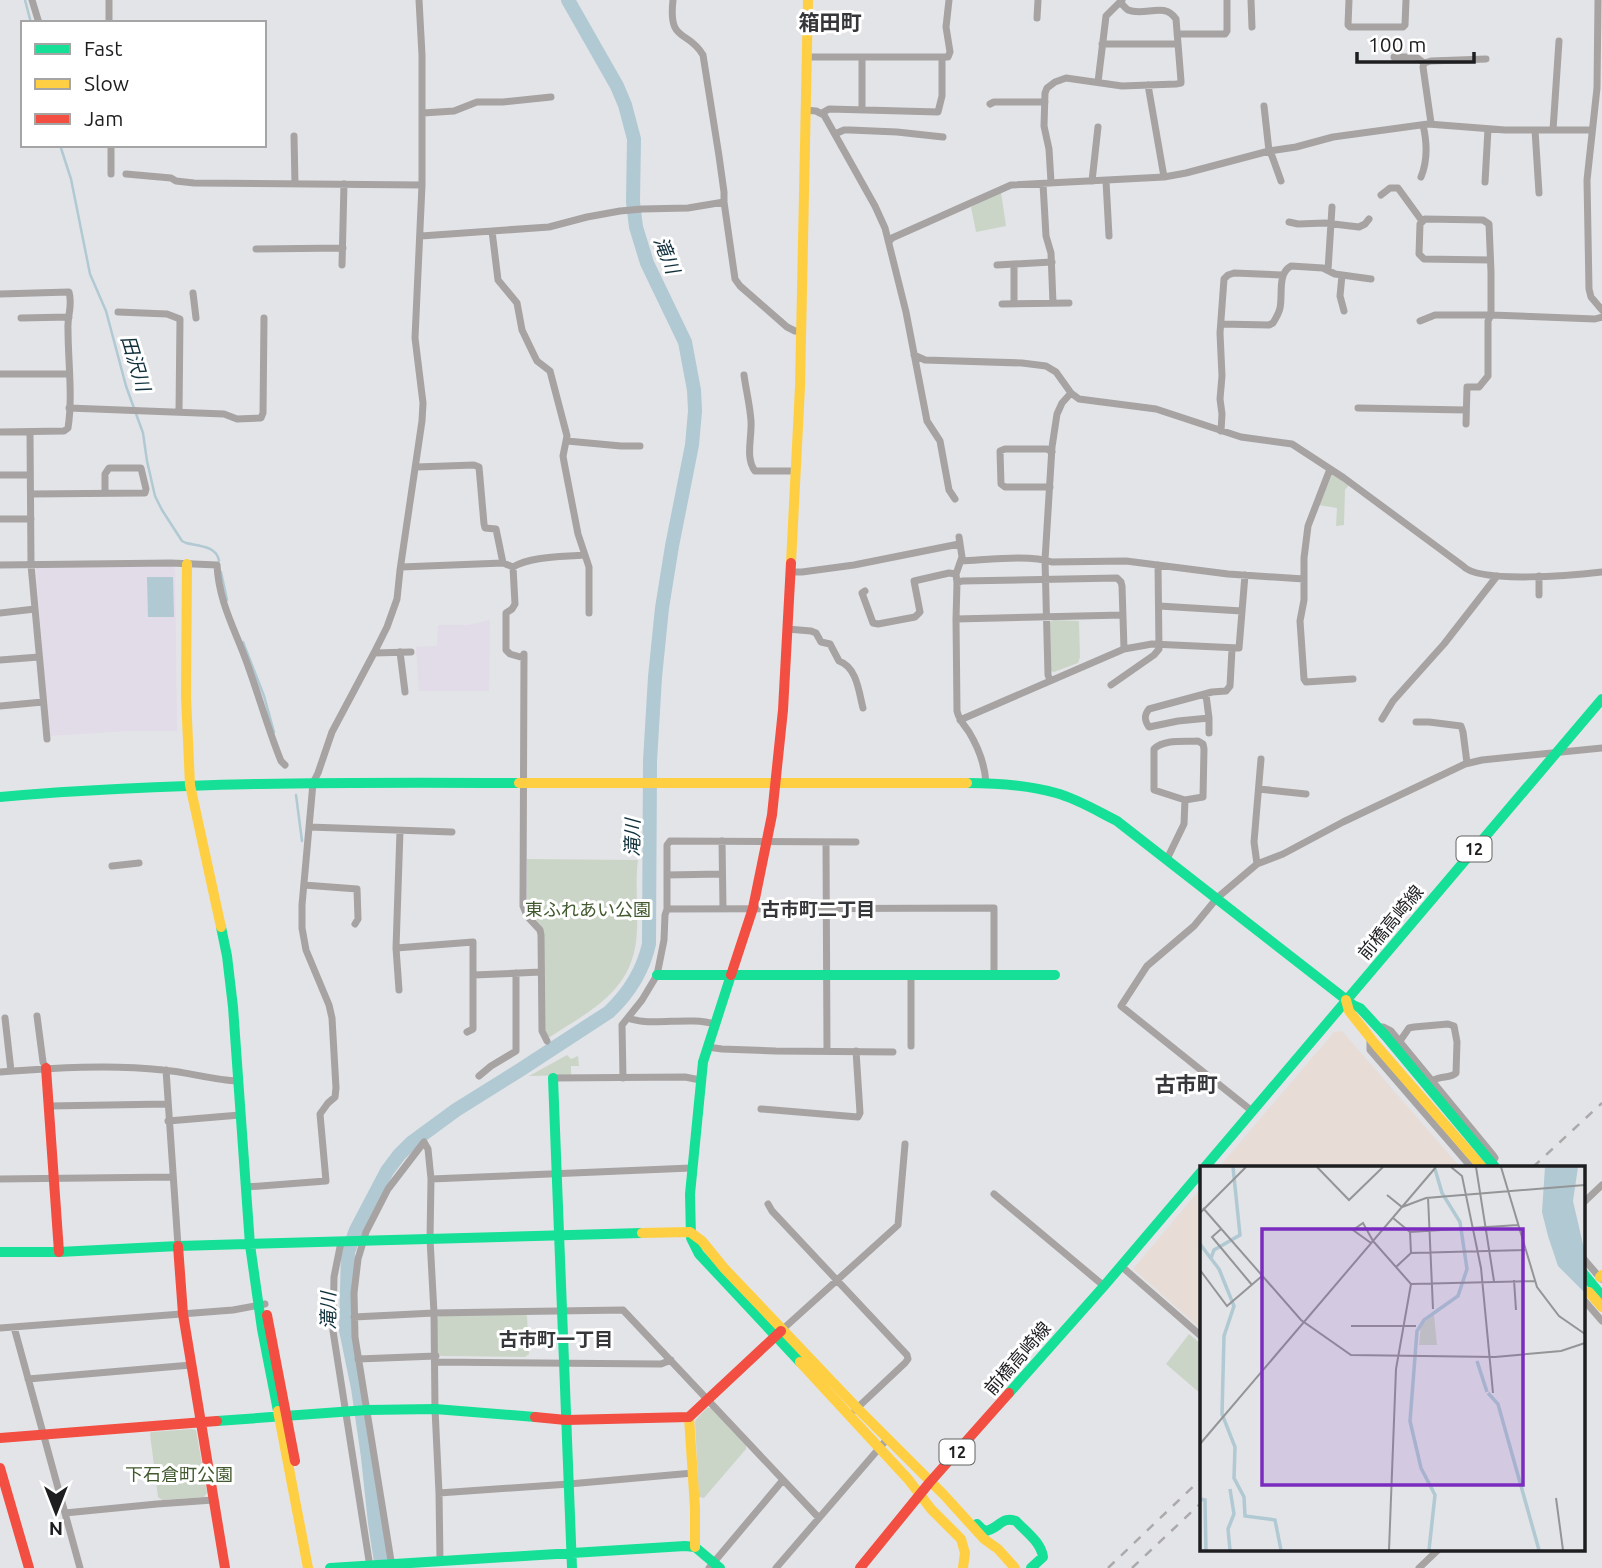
<svg xmlns="http://www.w3.org/2000/svg" width="1602" height="1568" font-family="Ubuntu,'Noto Sans JP',sans-serif">
	<rect width="100%" height="100%" fill="#e3e4e7"/>
	<!-- commercial -->
	<path fill="#e7dcd6" d="M1342,1031L1460,1167H1219L1334,1032Z
		M1201,1188V1329L1133,1269Z"/>
	<!-- education -->
	<path fill="#e2dbe8" d="M36,567H173L175,570L177,731H126L49,736Z
		M490,620L489,691H419L416,647L437,646L438,625H468Z"/>
	<!-- green -->
	<path fill="#cbd5c7" d="M1001,192L1006,226L976,232L971,207Z
		M1332,474L1349,485L1345,490L1344,525L1336,526L1337,508L1318,505Z
		M1054,620L1079,621L1080,657L1078,663L1054,672L1051,671L1050,622Z
		M527,859L638,860C635,883 638,906 637,930C635,990 594,1008 550,1037L546,1035L544,1030L543,929L530,913L527,905Z
		M567,1055L571,1059L578,1056L579,1066H571V1075L529,1076Z
		M524,1313L527,1316L529,1354L525,1357L441,1356L438,1353L436,1319L439,1316Z
		M1189,1334L1201,1344V1394L1166,1364Z
		M707,1408H711L746,1444V1449L704,1498L699,1497L695,1422L696,1419Z
		M192,1429L196,1430L207,1493L204,1497L162,1500L158,1497L150,1434L151,1432Z"/>
	<!-- water -->
	<path fill="#b0c9d3" d="M147,577H173L174,617H148Z"/>
	<g fill="none" stroke-linecap="round" stroke-linejoin="round">
		<!-- stream -->
		<path stroke="#b0c9d3" stroke-width="2.5" d="M25,0L31,23
			M60,145L71,179L90,274L106,311L126,386L143,433L147,461L155,496L162,510L182,541L186,543C199,546 217,546 219,561
			M221,572L227,600
			M243,642L264,696L274,732
			M296,795L302,841"/>
		<!-- river -->
		<path stroke="#b0c9d3" stroke-width="14" d="M382,1568L375,1523L368,1457L358,1388L346,1330L348,1252L356,1230L387,1171L399,1155L411,1143L456,1110L520,1070L609,1012C629,993 643,971 649,944L650,761L655,677L662,608L672,546L692,445L695,411L694,390L685,342L647,263L636,227L633,202L634,139L625,105L617,86L568,0"/>
		<!-- street -->
		<path stroke="#a7a3a3" stroke-width="7" d="M32,0L39,23
			M109,0V23
			M673,0C668,44 688,29 703,55L719,156L724,192V202L735,279L740,286L787,327L795,331L802,332
			M1251,0L1252,27
			M1349,0L1348,25L1350,27H1403L1405,25L1406,0
			M1598,0L1597,88L1587,180L1589,289L1591,297L1602,310
			M1037,18L1038,0
			M1177,34H1225L1227,31V0
			M1102,44H1178
			M806,57H948L950,52L946,27L949,0
			M862,57V110
			M1394,57H1416L1424,63
			M1098,82L1106,16L1122,0
			M1148,85L1164,177
			M990,104L994,102H1045
			M1264,106L1269,151L1272,156L1281,181
			M805,110L816,111L824,115L875,206L885,228L906,312L927,421L940,441L949,490L955,499
			M423,113L454,111L477,102H503L551,97
			M822,113L829,109L938,112L942,96V58
			M1431,123L1423,67L1424,63L1431,61L1486,59
			M1535,130L1539,193
			M1553,130L1559,41
			M835,134L844,130H850L897,132L943,137
			M294,136L295,184
			M111,174V145
			M126,174L171,178L176,181L194,183L422,185
			M1421,177C1428,160 1427,142 1423,125
			M1092,181L1098,127
			M1106,181L1109,236
			M1051,182L1049,149L1044,126L1045,93L1047,88L1055,82L1066,78L1122,86L1176,84L1181,83V81L1176,19C1164,1 1145,17 1128,10C1126,9 1122,4 1120,2
			M1485,182L1488,129
			M1043,184L1046,236L1051,253L1053,303
			M1381,195L1390,188H1398L1422,221
			M1289,222L1298,224L1325,223L1359,227L1365,224L1369,219
			M492,231L498,280L517,303L522,330L534,355L537,361L550,371L567,436L563,456L564,462L578,534L589,567V613
			M421,236L549,227L587,217L620,211L642,209L688,208L724,202
			M889,242L892,238L1011,185L1164,177L1186,173L1269,151L1296,147L1333,137L1428,124L1505,130H1592
			M256,249L343,248
			M1014,264V304
			M342,265L344,184
			M997,265L1052,262
			M1328,270L1332,207
			M1342,275L1340,296L1344,311
			M193,293L196,318
			M0,294L69,292C73,306 67,316 68,329C68,362 73,396 68,428L64,431L0,432
			M1002,304L1069,303
			M118,312L167,314L180,319L179,411
			M21,318L69,317
			M1420,321L1435,315H1491L1595,319L1602,317
			M1221,324L1269,325L1273,323C1276,318 1279,313 1280,308C1283,294 1277,274 1291,266L1323,268L1335,274L1371,279
			M914,355L925,360L1022,363L1046,366L1056,372L1071,393L1079,399L1156,409L1241,437L1292,444L1344,478L1463,566C1479,584 1576,575 1602,572
			M0,374H69
			M744,375C746,390 750,406 751,421C752,438 745,458 755,471H796
			M69,408L224,414L237,419L261,418L263,413L264,318
			M1358,408L1466,410
			M1466,424L1467,387H1479L1488,376V321L1491,315V272L1489,224L1483,220L1425,219L1420,224L1419,254L1424,259L1490,260
			M1221,431L1222,414L1220,399L1222,376L1220,333L1224,279L1228,275L1234,273L1282,275
			M30,433L31,565L47,739
			M567,441L621,446H640
			M416,467L474,465L479,467L484,524L485,528L496,529L503,563
			M1330,469L1308,526L1304,558V600L1300,621L1304,679L1306,682L1353,679
			M0,475H30
			M1050,487H1005L1001,484L1000,451L1005,449H1047L1052,452
			M31,494L144,493H145L146,489L141,468H109L105,474V493
			M0,519H31
			M959,537L962,557L956,574L957,583L956,619L957,711C959,720 964,725 969,732C978,747 985,765 986,783
			M961,561C986,560 1029,554 1052,562L1126,561L1228,574L1304,579
			M0,565L171,563L217,565C219,603 235,629 247,663C259,696 268,729 281,761L285,765
			M401,567L503,563L513,567C531,556 563,557 584,555
			M513,567L515,604L512,609L506,613V650L510,654L524,658
			M790,572H802L854,565L959,544
			M1539,576V595
			M957,583L962,581L1117,578L1121,582L1122,586L1124,649
			M865,591L862,593L873,623L878,624L915,617L920,612L914,581L949,573L956,574
			M1159,606L1242,611
			M0,613L35,609
			M956,619L1123,615
			M787,629L811,631L816,633L821,642L830,644L839,661C857,667 859,693 863,708
			M400,652L405,692
			M374,653L411,652
			M524,654L523,906L527,916L540,930L541,935L542,1031L547,1041
			M0,660L39,657
			M1050,680L1048,675L1045,560L1052,447L1057,414L1062,403L1071,393
			M1111,685L1154,655L1159,649L1158,565
			M1206,695L1209,718L1178,721L1149,727C1144,720 1144,715 1149,709L1212,692L1226,691L1230,686L1232,649
			M0,706L43,702
			M1209,718V733
			M1382,719L1393,701L1444,644L1497,576
			M960,720L1124,649L1152,644L1239,648L1245,575
			M1416,722H1429L1461,726L1463,732L1467,763
			M1259,789L1306,794
			M309,827L452,832
			M722,841L723,908
			M826,843L827,1051
			M1167,859L1184,824L1185,800L1154,790V749C1164,739 1184,742 1198,741L1203,744L1204,749L1203,797L1185,800
			M1257,864L1254,842L1261,759
			M112,866L139,863
			M667,875L722,874
			M304,885L357,889L358,919L355,924
			M667,909L994,908V975
			M396,948L473,942V1029L467,1032
			M474,975L541,972
			M911,975V1046
			M399,990L396,948L400,831
			M37,1016L43,1062L46,1068
			M5,1018L11,1071
			M628,1018C651,1027 688,1016 715,1024
			M1379,1027H1383L1391,1031L1493,1155L1495,1158L1488,1167
			M1370,1036V1050L1471,1167
			M1400,1041L1409,1028L1414,1027L1448,1024L1454,1026L1457,1042L1456,1073C1450,1079 1441,1075 1432,1081
			M707,1047L722,1049L776,1051L893,1052
			M166,1070L178,1246
			M0,1072C54,1068 109,1064 163,1070C188,1072 213,1080 238,1081
			M479,1076L491,1066L516,1051V973
			M553,1078L685,1077L700,1080
			M623,1078L622,1025L642,1000L657,975L664,940L665,915L667,909V845L670,841L856,842
			M48,1106L167,1104
			M761,1109L858,1117L860,1113L856,1051
			M1252,1111L1121,1006L1147,966L1194,926L1217,898L1257,864L1283,854L1343,822L1465,764L1482,760L1602,748
			M168,1121L240,1115
			M424,1142L428,1149L431,1179L430,1239L434,1313L435,1409L439,1493L440,1561
			M0,1179L173,1177
			M431,1179L691,1168
			M246,1187L326,1181L320,1114L328,1103L335,1097L336,1088L332,1018L329,1005L306,950L302,928V905L313,783L318,773L332,732L374,653L387,627L397,599L400,570L422,421L423,403L415,338L422,185V55L419,0
			M994,1194L1104,1286
			M1583,1203L1602,1185
			M768,1204L772,1211L907,1355L908,1359L905,1363L855,1410
			M341,1242L334,1277L333,1331L370,1567
			M1583,1258L1601,1279
			M1121,1266L1201,1336
			M1583,1299L1602,1321
			M354,1317L434,1313L623,1310L819,1518
			M14,1327L80,1568
			M0,1328L233,1310L265,1304
			M783,1329L898,1225L905,1144
			M358,1359L436,1356
			M436,1362L661,1364L671,1360
			M28,1379L191,1365
			M439,1493L569,1484L693,1473
			M65,1513L157,1504L213,1500
			M392,1567L355,1337L354,1293L358,1259L366,1232L388,1189L424,1142
			M709,1568L783,1480
			M776,1568L888,1438
			M1419,1568L1439,1549"/>
		<!-- fast -->
		<path stroke="#16e098" stroke-width="10" d="M967,783C997,783 1027,785 1056,793C1078,799 1097,811 1117,821L1353,1005L1360,1008L1384,1034
			M0,797C173,782 346,782 519,783
			M221,927L227,956L233,1007L250,1245L262,1329L278,1411
			M657,975H1055
			M731,975L703,1062L690,1194L691,1238L699,1254L800,1362
			M553,1078L572,1568
			M1205,1167L1602,699
			M0,1252H59L178,1246L642,1233
			M1583,1273L1602,1296
			M1009,1393L1104,1286L1201,1172
			M217,1421L367,1410L435,1409L535,1417
			M977,1524L984,1531C997,1531 1002,1515 1016,1521C1026,1532 1041,1542 1043,1557L1031,1568
			M330,1568L685,1546L695,1547L720,1568"/>
		<!-- slow -->
		<path stroke="#ffcf43" stroke-width="10" d="M791,563L800,387L808,0
			M187,564L186,697L190,785L221,927
			M519,783H967
			M1346,1000L1349,1011L1376,1045L1482,1167
			M642,1233L690,1232L702,1241L724,1268L857,1408L944,1495L984,1539L998,1549L1015,1568
			M1600,1277L1602,1275
			M1589,1292L1602,1307
			M800,1362L908,1479L931,1509L961,1539L965,1553L963,1568
			M278,1411L308,1568
			M689,1417L695,1508V1547"/>
		<!-- jam -->
		<path stroke="#f24e42" stroke-width="10" d="M731,975L753,908L772,815L783,710L791,563
			M46,1068L59,1252
			M178,1246L183,1314L225,1568
			M267,1315L295,1461
			M535,1417L566,1420L689,1417L781,1331
			M0,1438L217,1421
			M0,1468L29,1568
			M860,1568L930,1482L1009,1393"/>
		<!-- rail -->
		<path stroke="#aca9ab" stroke-width="2.5" stroke-dasharray="9 9" stroke-linecap="butt" d="M1533,1167L1602,1103
			M1108,1568L1201,1479
			M1132,1568L1201,1503"/>
		<!-- fast-bridge -->
		<path stroke="#16e098" stroke-width="10" d="M1384,1034L1495,1167"/>
	</g>
	<g text-anchor="middle" dominant-baseline="central" stroke-width="6" stroke-linejoin="round" paint-order="stroke">
		<!-- shield labels -->
		<g fill="#fff" stroke="#626263" stroke-width="2">
			<rect x="1456.5" y="836.5" width="35" height="25" rx="5"/>
			<rect x="939.5" y="1439.5" width="35" height="25" rx="5"/>
		</g>
		<g font-size="16" font-weight="bold" fill="#1e1e20">
			<text x="1474" y="849">12</text>
			<text x="957" y="1452">12</text>
		</g>
		<!-- park labels -->
		<g font-size="18" fill="#41592e" stroke="#fff">
			<text x="588" y="909">東ふれあい公園</text>
			<text x="179" y="1474">下石倉町公園</text>
		</g>
		<!-- street labels -->
		<g font-size="18" fill="#1e1e20" stroke="#fff">
			<text transform="translate(1390 922) rotate(-50)">前橋高崎線</text>
			<text transform="translate(1017 1358) rotate(-49)">前橋高崎線</text>
		</g>
		<!-- water labels -->
		<g font-size="19" font-style="italic" fill="#10313c" stroke="#fff">
			<text transform="translate(667 255) rotate(68)">滝川</text>
			<text transform="translate(136 363) rotate(73)">田沢川</text>
			<text transform="translate(632 838) rotate(-89)">滝川</text>
			<text transform="translate(328 1311) rotate(-90)">滝川</text>
		</g>
		<!-- neighbourhood labels -->
		<g font-size="19" font-weight="bold" fill="#36373a" stroke="#fff">
			<text x="818" y="909">古市町二丁目</text>
			<text x="556" y="1339">古市町一丁目</text>
		</g>
		<!-- quarter labels -->
		<g font-size="21" font-weight="bold" fill="#36373a" stroke="#fff">
			<text x="830" y="22">箱田町</text>
			<text x="1186" y="1084">古市町</text>
		</g>
	</g>
	<!-- overview -->
	<g transform="translate(1200 1166)">
		<rect width="385" height="385" fill="#e3e4e7"/>
		<path d="M234,149L237,179H219L221,159Z" fill="#cbd5c7"/>
		<path d="M345,1H378L373,35L385,87V127L358,100L348,70L342,46Z" fill="#b0c9d3"/>
		<path fill="none" stroke="#b0c9d3" stroke-width="3.5" d="M0,78L19,103L34,140L24,170L22,248L35,281L34,312L44,331L45,350L75,354L81,384M11,92L14,84L40,69L33,1M277,195L287,226M288,227L298,238L339,384M0,333L5,334L6,384M30,384L28,363L34,348L30,323M229,384L235,329L221,302L210,255L217,165L224,154L258,130L267,103L260,56L242,27L235,3"/>
		<path fill="none" stroke="#949597" stroke-width="2" d="M117,1L149,34L183,1M251,1L262,10L281,102L293,227M276,1L294,115M301,1L337,121L359,150L385,168M187,29L202,41L226,32L385,19M228,31L233,143M3,42L101,154L151,189L295,191L361,185L385,177M0,47L46,1M193,52L210,66L318,59M21,63L12,71L52,119M210,66L211,87M173,75L211,118L196,203L189,384M171,77L153,64L163,57L173,75M196,101L211,87L325,84M0,104L27,140L62,110M314,114L316,144M211,118L335,115M151,160H216M0,278L236,1M356,332L363,384"/>
		<path fill="#7b2cbf" fill-opacity="0.15" stroke="#7b2cbf" stroke-width="3.5" d="M62,63H323V319H62Z"/>
		<rect width="385" height="385" fill="none" stroke="#1e1e20" stroke-width="3.5"/>
	</g>
	<!-- legend -->
	<rect x="21" y="21" width="245" height="126" fill="#ffffff" stroke="#a5a5a6" stroke-width="2"/>
	<rect x="35" y="44" width="35" height="10" fill="#16e098" stroke="#a5a5a6" stroke-width="2"/>
	<text x="84" y="56" font-size="21" fill="#1e1e20">Fast</text>
	<rect x="35" y="79" width="35" height="10" fill="#ffcf43" stroke="#a5a5a6" stroke-width="2"/>
	<text x="84" y="91" font-size="21" fill="#1e1e20">Slow</text>
	<rect x="35" y="114" width="35" height="10" fill="#f24e42" stroke="#a5a5a6" stroke-width="2"/>
	<text x="84" y="126" font-size="21" fill="#1e1e20">Jam</text>
	<!-- north arrow -->
	<g transform="translate(56 1512) rotate(180)" stroke="#ffffff" stroke-width="5" paint-order="stroke">
	<path d="M0-5L12 26L0 18L-12 26Z" fill="#1e1e20"/>
	<text y="-10" font-size="19" font-weight="bold" text-anchor="middle" fill="#1e1e20">N</text>
	</g>
	<!-- scale -->
	<path d="M1357 52v10h117v-10" fill="none" stroke="#1e1e20" stroke-width="3.5"/>
	<text x="1368" y="52" font-size="21" fill="#1e1e20" stroke="#ffffff" stroke-width="5" paint-order="stroke">100 m</text>
</svg>
